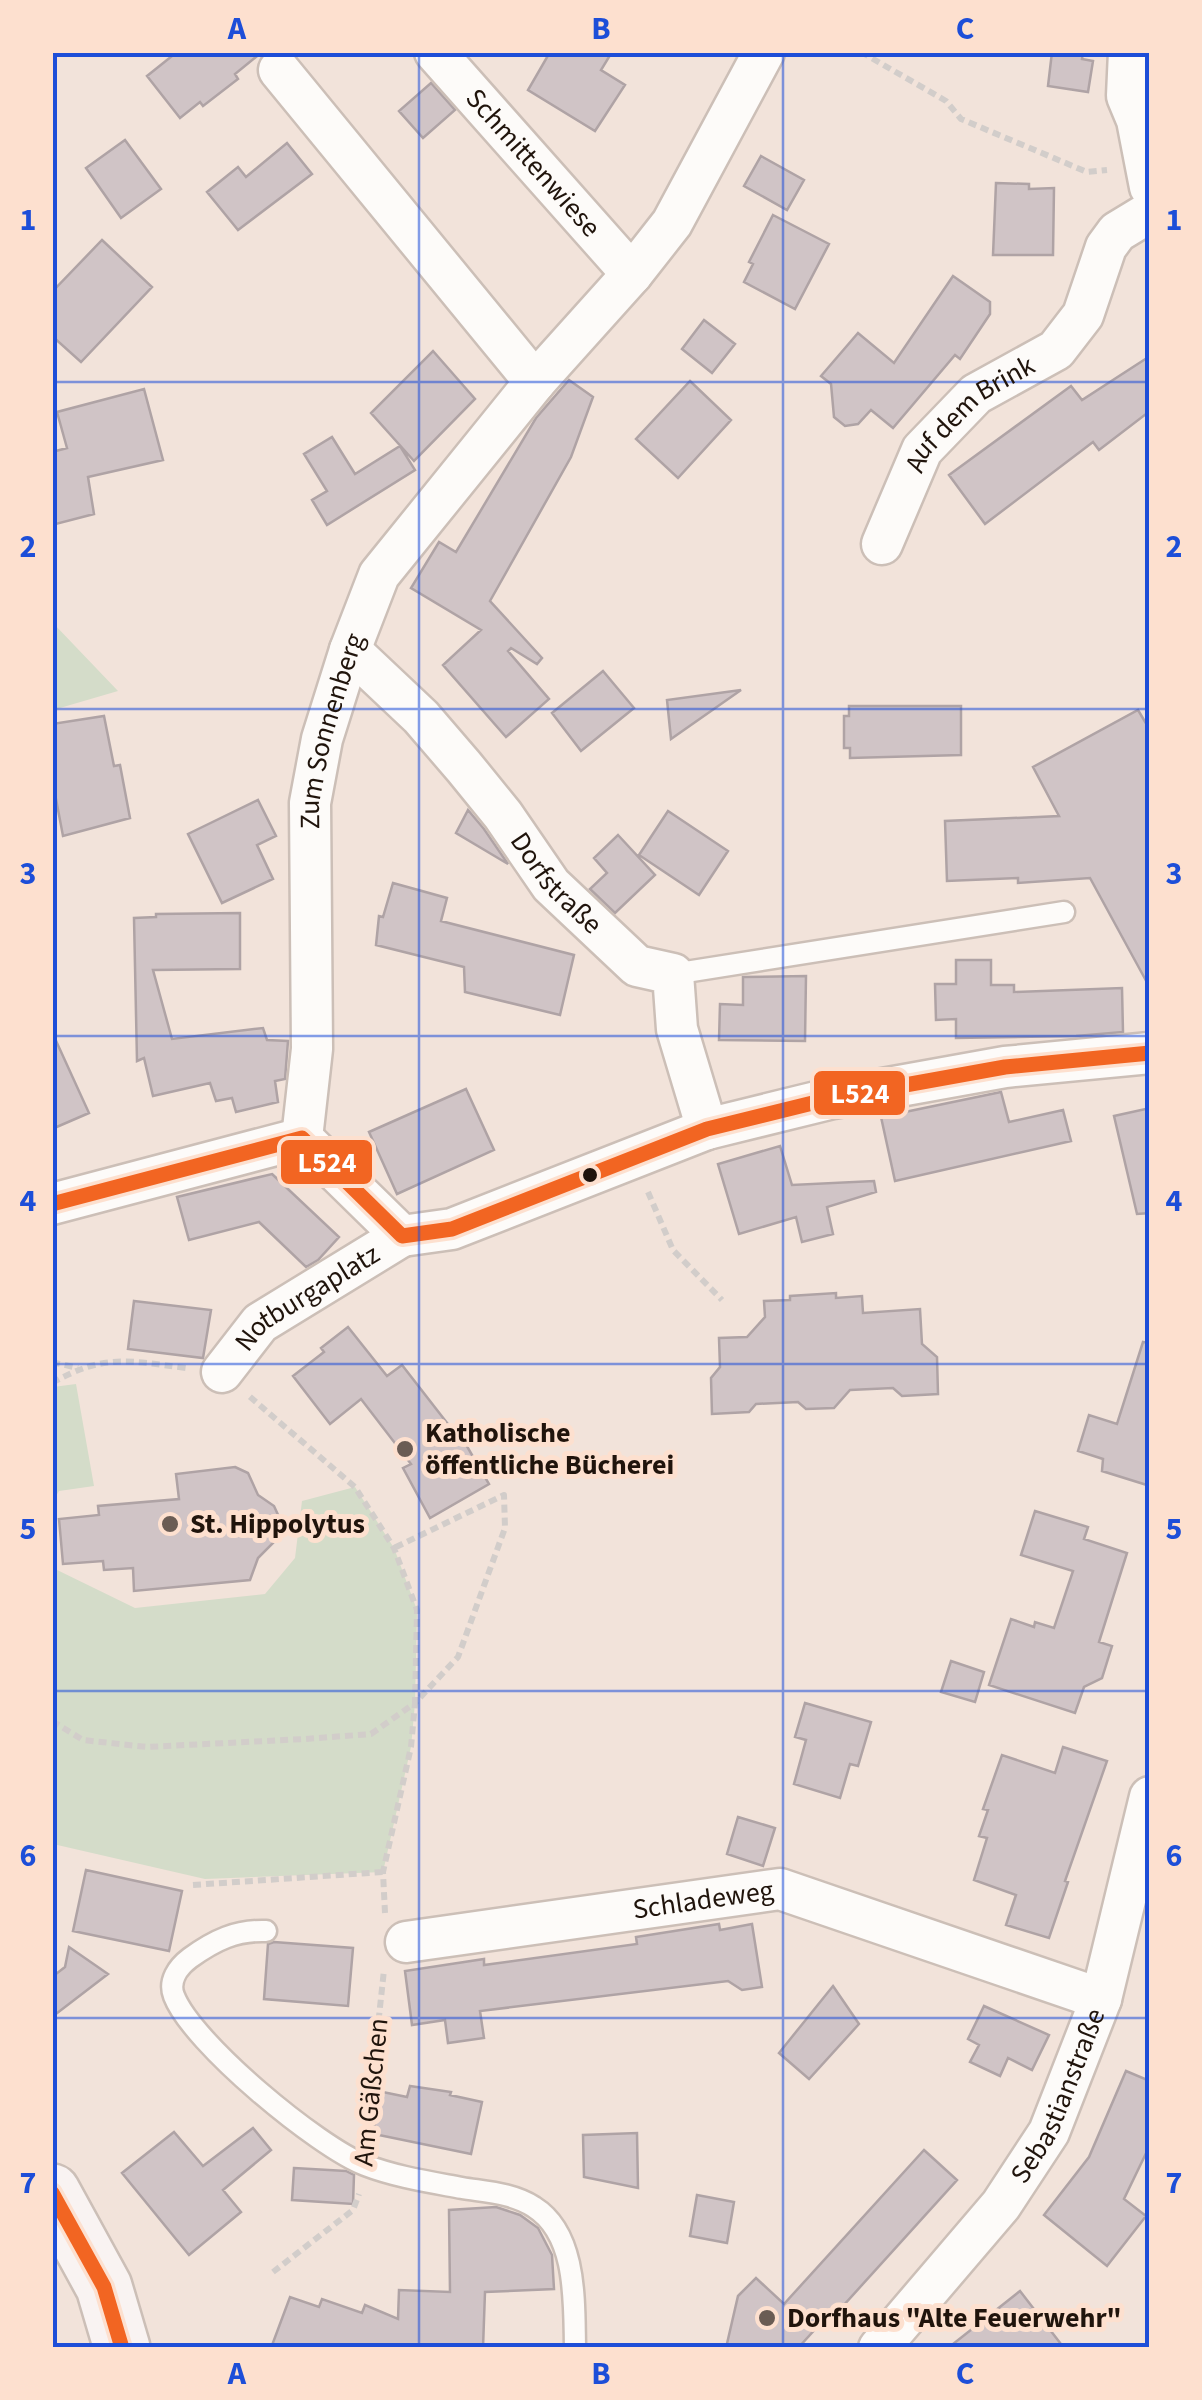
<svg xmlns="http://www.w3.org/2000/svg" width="1202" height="2400" font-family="'Source Sans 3',sans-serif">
	<rect width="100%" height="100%" fill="#f2e3da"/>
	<!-- green -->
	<path fill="#d4dcc9" d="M53,623L118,691L53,710Z
		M76,1384L94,1486L59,1491L53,1501V1387Z
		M355,1487L394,1548L417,1610L415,1703L411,1747L383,1872L205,1879L53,1844V1568L135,1608L265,1594L295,1558L302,1501Z"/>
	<!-- building -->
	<path fill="#d0c4c6" stroke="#afa3a5" stroke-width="2.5" d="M177,52H262L235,74L238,79L203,106L200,102L180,118L147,76Z
		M550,52H612L601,70L625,85L595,131L528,90Z
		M1052,52H1083L1082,59L1093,61L1088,92L1048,86Z
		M431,83L455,110L423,138L399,111Z
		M125,140L161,189L121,218L86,168Z
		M287,143L312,174L238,230L207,192L238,167L246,177Z
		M761,156L804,180L787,210L744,186Z
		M996,183L1029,184V189L1054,188L1053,255H993Z
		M773,215L829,244L795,309L744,282L753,264L749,262Z
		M102,240L152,287L81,362L52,336V292Z
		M953,276L990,302V314L960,359L955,355L893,428L871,410L858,424L845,426L834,417L831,384L821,376L858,333L894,363Z
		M704,320L735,344L712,373L682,349Z
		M433,351L475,399L414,461L371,413Z
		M1150,356V411L1099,450L1093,442L985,524L949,475L1071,386L1082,400Z
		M569,380L593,397L571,457L490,601L542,658L537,664L511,648L508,651L549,699L506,737L443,665L481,630L411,588L439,542L456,552L536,418Z
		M690,381L731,420L678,478L636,439Z
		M144,389L163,460L88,477L94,514L52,525V452L67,448L57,412Z
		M332,437L355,474L400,446L415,470L327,525L312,500L327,491L304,454Z
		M603,671L634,708L581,751L552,713Z
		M741,690L671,739L667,700Z
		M849,706H961V755L850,758V748H844V716H849Z
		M1138,710L1150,730V988L1090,878L1018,883V878L947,881L945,821L1059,816L1033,767Z
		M104,716L114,766L120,765L130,818L63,836L52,778V724Z
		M258,800L276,836L257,845L273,879L222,903L188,834Z
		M468,810L484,829L508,864L456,833Z
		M668,811L728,851L699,895L639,855Z
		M618,835L655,875L615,913L590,889L607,873L594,858Z
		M393,883L447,898L441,921L574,955L560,1015L465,992L464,967L376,945L379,916L383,917Z
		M240,913V969L153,970L172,1039L263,1028L267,1040L288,1041L285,1079L275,1081L278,1102L236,1112L232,1098L216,1101L210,1083L153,1096L144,1058L137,1061L134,918L156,917V914Z
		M956,960H991V985H1014V992L1122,988L1123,1032L1076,1036L956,1038V1019L936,1020L935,984H956Z
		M806,976L805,1041L719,1040L720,1004L743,1005V977Z
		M52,1032L89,1113L52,1129Z
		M466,1089L494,1150L397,1194L369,1132Z
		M1001,1092L1009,1122L1063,1110L1071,1141L895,1181L881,1117Z
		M1150,1108V1213L1137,1214L1114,1116Z
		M780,1146L792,1185L874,1181L876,1192L827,1207L833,1234L802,1242L796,1217L739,1234L718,1164Z
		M272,1174L339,1237L318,1260L306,1267L259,1222L189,1240L177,1197Z
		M836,1293V1298L862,1296L863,1313L920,1309L922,1344L937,1357L938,1394L902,1396L893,1388L850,1390L834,1408L806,1409L798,1402L756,1404L749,1412L712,1414L711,1378L720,1367L719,1338L747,1337L765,1317L764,1301L790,1300V1296Z
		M134,1301L211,1310L203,1358L128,1349Z
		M348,1327L387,1376L402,1365L458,1437L461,1436L489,1484L430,1518L403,1468L411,1464L361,1399L330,1424L293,1376L324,1352L321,1348Z
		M1143,1342L1150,1343V1486L1102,1471L1103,1459L1078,1451L1089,1415L1117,1424Z
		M235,1467L248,1473L258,1495L274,1506L279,1517L276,1540L258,1558L250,1580L134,1591L133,1568L104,1570L103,1561L63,1564L59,1519L99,1515L98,1506L179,1499L176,1474Z
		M1035,1511L1088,1527L1084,1539L1127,1553L1099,1642L1112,1646L1102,1678L1084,1687L1075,1713L989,1685L1011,1619L1034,1627L1035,1622L1054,1628L1073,1571L1021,1555Z
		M951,1661L984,1672L975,1702L941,1692Z
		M805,1703L871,1722L858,1766L850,1764L840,1798L794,1784L806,1740L795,1737Z
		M1063,1747L1107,1761L1065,1881L1068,1882L1049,1938L1006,1925L1016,1895L974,1880L987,1838L979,1836L988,1810L983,1809L1002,1755L1055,1773Z
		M738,1817L775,1828L763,1866L727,1854Z
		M86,1870L182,1891L169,1951L73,1931Z
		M719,1924L720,1930L752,1924L762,1987L742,1990L728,1981L480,2011L484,2038L448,2043L445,2020L412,2025L405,1971L484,1959V1965L637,1944L636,1937Z
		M274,1942L353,1948L348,2006L264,1999L268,1944Z
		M69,1947L108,1974L52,2017V1977L65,1967Z
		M833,1986L859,2024L809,2079L779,2053Z
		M984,2006L1049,2035L1032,2070L1008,2058L1000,2076L970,2062L979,2045L968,2039Z
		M1126,2071L1150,2081V2145L1124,2199L1146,2216L1107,2266L1044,2215L1089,2157Z
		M410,2086L451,2092L450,2095L482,2102L471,2154L374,2134L378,2091L407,2097Z
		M253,2128L271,2150L223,2190L241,2212L189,2255L122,2173L174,2132L203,2166Z
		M637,2133L638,2188L584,2177L583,2135Z
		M924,2150L957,2180L833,2317L830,2313L798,2348H726L738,2296L756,2278L784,2304Z
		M294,2168L346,2171L354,2175L353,2204L292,2200Z
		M697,2195L734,2202L727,2243L690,2236Z
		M496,2207L520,2215L538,2228L552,2255L554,2289L485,2292L483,2348H271L290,2297L319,2307L322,2299L362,2313L365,2305L398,2319L399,2290L450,2292L449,2210Z
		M1020,2291L1064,2348H948Z"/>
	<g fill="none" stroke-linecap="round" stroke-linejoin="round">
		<!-- service casing -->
		<g stroke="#ccbfb7" stroke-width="25">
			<path id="service" d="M673,974L1064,912
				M266,1931C236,1930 215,1940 190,1958C178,1967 168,1981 174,1996C192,2043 318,2147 365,2165C396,2177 430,2182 462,2188C486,2192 513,2193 534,2207C577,2234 574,2301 575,2346"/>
		</g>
		<!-- minor casing -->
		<g stroke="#ccbfb7" stroke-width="45">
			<g id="minor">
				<path id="s1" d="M435,52L632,274"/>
				<path d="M1129,52L1127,96L1137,120L1150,187"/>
				<path d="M279,70L535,382"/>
				<path id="s2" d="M882,544L922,450L976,394L1056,350L1083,315L1106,247L1117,232L1150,212"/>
				<path id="s3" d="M350,650L421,717L464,767L503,815L551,885L637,966L673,974L677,1029L707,1129"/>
				<path id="s4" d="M302,1138L312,1049L310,803L322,739L350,650L379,575L535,382L632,274L672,223L764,52"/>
				<path d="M302,1138L402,1236L452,1229L707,1129L833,1098L1005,1067L1150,1053"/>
				<path d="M52,1204L302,1138"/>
				<path id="s5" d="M222,1372L260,1323L402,1236"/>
				<path id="s6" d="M406,1942L780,1889L1101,1999"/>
				<path id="s7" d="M879,2348L1001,2205L1049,2132L1101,1999L1150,1797"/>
			</g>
		</g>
		<!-- secondary casing -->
		<g stroke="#ccbfb7" stroke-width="60">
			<path id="secondary" d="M52,2192L104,2287L122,2348"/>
		</g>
		<!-- path -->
		<path stroke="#d2cdca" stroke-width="6" stroke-dasharray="8 5" stroke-linecap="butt" d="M861,52L946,101L961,119L1087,172L1107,170
			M648,1192L673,1250L722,1300
			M52,1362L78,1368
			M52,1383C105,1353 129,1361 186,1368
			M52,1721L83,1740L147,1747L305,1739L371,1734L415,1703L417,1610L394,1548L355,1487L249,1396
			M193,1885L383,1872
			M385,1913L383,1872L411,1747L415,1703L458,1657L505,1528L504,1495L394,1548
			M366,2137L384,1970
			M273,2272L353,2210L359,2194"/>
		<!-- service -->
		<use href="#service" stroke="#fdfbf9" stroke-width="20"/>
		<!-- minor -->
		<use href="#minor" stroke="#fdfbf9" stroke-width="40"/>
		<!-- secondary -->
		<use href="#secondary" stroke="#f9f3f2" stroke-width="55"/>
		<!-- bus-1 casing -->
		<g stroke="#fde0cf" stroke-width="22">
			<path id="bus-1" d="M52,1204L302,1138L402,1236L452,1229L707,1129L833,1098L1005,1067L1150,1053
				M52,2193L104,2287L122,2348"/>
		</g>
		<!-- bus-1 -->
		<use href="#bus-1" stroke="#f26522" stroke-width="15"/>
	</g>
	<!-- grid -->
	<path fill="none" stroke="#1d4ed8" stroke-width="2.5" stroke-opacity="0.55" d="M419,52V2348M783,52V2348M52,382H1150M52,709H1150M52,1036H1150M52,1364H1150M52,1691H1150M52,2018H1150"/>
	<!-- markers -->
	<circle fill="#20140c" stroke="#fde0cf" stroke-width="4" cx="590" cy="1175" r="9"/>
	<g fill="#6a5c54" stroke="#fde0cf" stroke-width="4">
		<circle cx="405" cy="1449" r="10"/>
		<circle cx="170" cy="1524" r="10"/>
		<circle cx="767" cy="2318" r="10"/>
	</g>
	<g text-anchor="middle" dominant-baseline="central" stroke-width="10" stroke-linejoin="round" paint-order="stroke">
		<!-- street labels -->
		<g font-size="28" fill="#20140c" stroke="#fde0cf">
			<text stroke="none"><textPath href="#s1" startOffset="148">Schmittenwiese</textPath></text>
			<text stroke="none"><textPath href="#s2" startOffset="162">Auf dem Brink</textPath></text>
			<text stroke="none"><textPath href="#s4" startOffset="410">Zum Sonnenberg</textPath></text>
			<text stroke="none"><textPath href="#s3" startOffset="312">Dorfstraße</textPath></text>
			<text stroke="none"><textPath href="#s5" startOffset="115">Notburgaplatz</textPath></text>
			<text stroke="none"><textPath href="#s6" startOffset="300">Schladeweg</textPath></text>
			<text transform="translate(371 2092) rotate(-84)">Am Gäßchen</text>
			<text stroke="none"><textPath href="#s7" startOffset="312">Sebastianstraße</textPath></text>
		</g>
		<!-- poi labels -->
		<g font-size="28" font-weight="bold" fill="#20140c" stroke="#fde0cf" text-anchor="start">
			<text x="425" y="1433">Katholische<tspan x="425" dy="32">öffentliche Bücherei</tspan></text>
			<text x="190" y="1524">St. Hippolytus</text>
			<text x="787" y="2318">Dorfhaus "Alte Feuerwehr"</text>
		</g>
	</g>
	<g stroke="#fde0cf" stroke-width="4">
		<rect x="812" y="1069" width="95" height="48" rx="10" fill="#f26522"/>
		<rect x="279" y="1138" width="95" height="48" rx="10" fill="#f26522"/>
	</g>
	<g font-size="28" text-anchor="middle" font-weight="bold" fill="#fff">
		<text x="860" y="1103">L524</text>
		<text x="327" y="1172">L524</text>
	</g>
	<!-- border -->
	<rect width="1202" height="2400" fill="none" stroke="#fde0cf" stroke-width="110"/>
	<rect x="55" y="55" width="1092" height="2290" fill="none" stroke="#1d4ed8" stroke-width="4"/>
	<g font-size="32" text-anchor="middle" font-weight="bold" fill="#1d4ed8">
		<text x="237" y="39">A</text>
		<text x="601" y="39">B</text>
		<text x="965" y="39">C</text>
		<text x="28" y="230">1</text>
		<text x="1174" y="230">1</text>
		<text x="28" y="557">2</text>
		<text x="1174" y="557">2</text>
		<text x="28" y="884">3</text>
		<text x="1174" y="884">3</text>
		<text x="28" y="1211">4</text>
		<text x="1174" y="1211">4</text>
		<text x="28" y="1539">5</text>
		<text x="1174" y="1539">5</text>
		<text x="28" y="1866">6</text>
		<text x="1174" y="1866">6</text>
		<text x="28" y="2193">7</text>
		<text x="1174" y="2193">7</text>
		<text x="237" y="2384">A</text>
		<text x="601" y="2384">B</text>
		<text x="965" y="2384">C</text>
	</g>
</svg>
